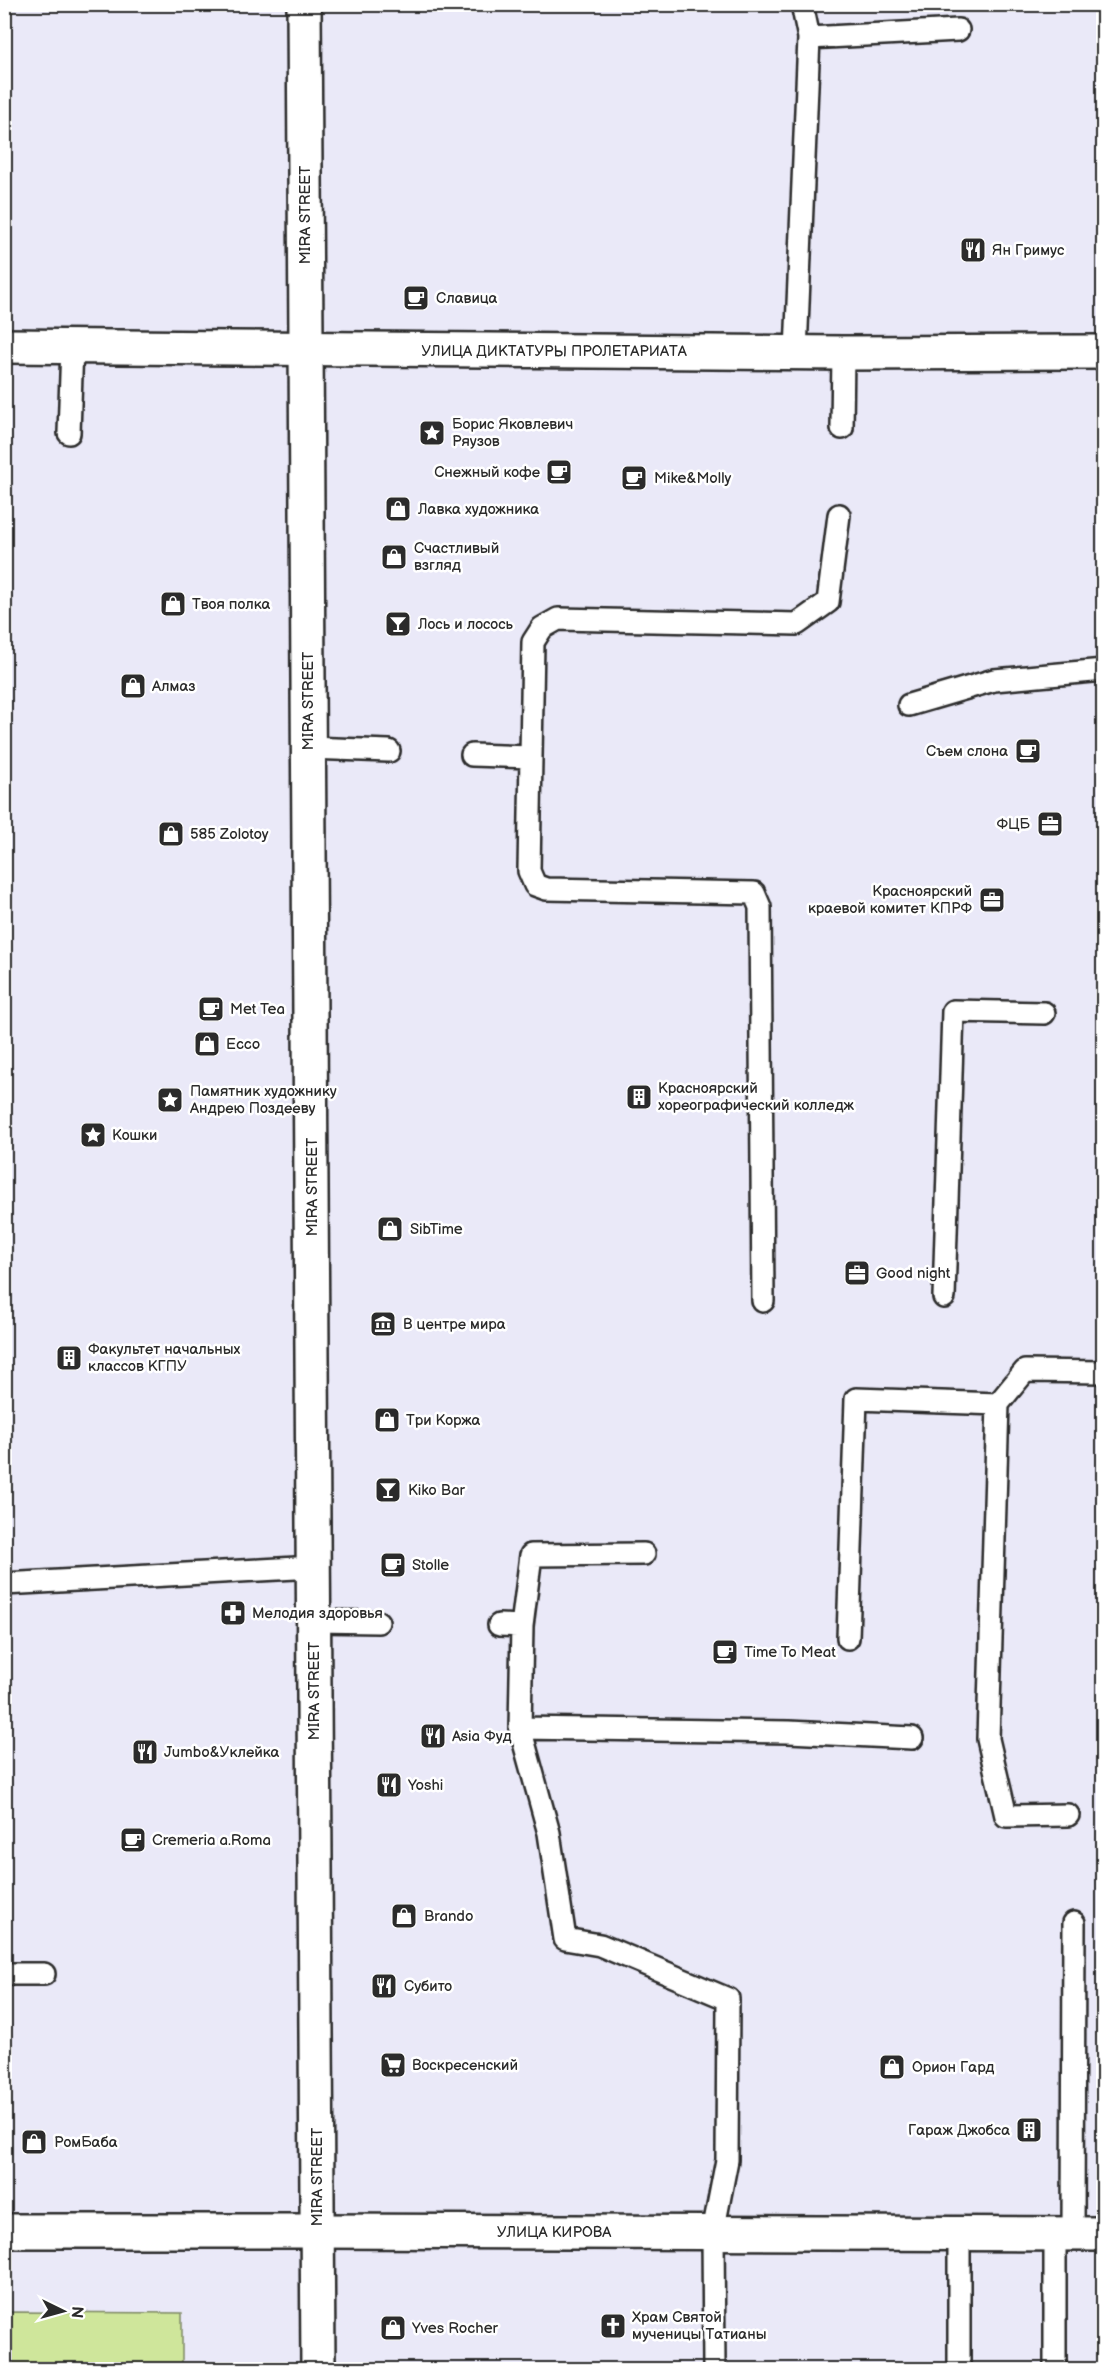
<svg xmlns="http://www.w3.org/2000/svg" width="1108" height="2374" font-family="'Balsamiq Sans',sans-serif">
	<rect width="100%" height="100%" fill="#eae9f8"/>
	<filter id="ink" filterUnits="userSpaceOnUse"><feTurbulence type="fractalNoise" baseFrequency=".0167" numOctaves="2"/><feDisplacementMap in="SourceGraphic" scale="12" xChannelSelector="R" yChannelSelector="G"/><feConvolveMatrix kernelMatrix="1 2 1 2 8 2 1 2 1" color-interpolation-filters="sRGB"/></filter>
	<g filter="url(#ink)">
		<!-- green -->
		<path fill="#cfe69b" stroke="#7d8863" stroke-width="1.5" d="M5,2312L182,2313V2369H5Z"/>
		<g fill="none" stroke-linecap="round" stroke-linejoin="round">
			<!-- service casing -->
			<g stroke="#2b2b2b" stroke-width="26">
				<path id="service" d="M802,4L809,38L958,30
					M796,352L809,38
					M842,428L843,353
					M69,433L72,346
					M909,705L994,680L1104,670
					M309,748L389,751
					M472,755L531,757
					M944,1297L953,1011L1044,1013
					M763,1301L760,907L754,893L546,889L535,885L529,871L533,642L542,628L558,619L797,624L828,602L839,515
					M644,1554L531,1555L522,1626L520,1728L549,1833L565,1939L600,1945L728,1999L727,2160L713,2232L714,2370
					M4,1584L314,1567
					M314,1621L378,1622
					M499,1625L522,1626
					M848,1638L856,1399L998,1404
					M520,1728L789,1732L912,1738
					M1068,1815L1006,1816L988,1739L998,1404L1025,1371L1104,1372
					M4,1974H44
					M1073,2234L1074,1923
					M959,2370V2232
					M1055,2370V2234"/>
			</g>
			<!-- tertiary casing -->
			<g stroke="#2b2b2b" stroke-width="38">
				<path id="tertiary" d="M4,346L843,353L1104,352
					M317,2231L1104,2234"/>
			</g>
			<!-- primary casing -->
			<g stroke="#2b2b2b" stroke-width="38">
				<path id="primary" d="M304,4L318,2370
					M4,2231H317"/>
			</g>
			<!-- service -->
			<use href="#service" stroke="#fff" stroke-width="21"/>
			<!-- tertiary -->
			<use href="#tertiary" stroke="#fff" stroke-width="33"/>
			<!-- primary -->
			<use href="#primary" stroke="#fff" stroke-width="33"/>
		</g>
	</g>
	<!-- icons -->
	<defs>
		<g id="restaurant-square" transform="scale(1.35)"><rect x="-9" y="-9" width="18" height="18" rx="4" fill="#2b2b2b" stroke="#fff"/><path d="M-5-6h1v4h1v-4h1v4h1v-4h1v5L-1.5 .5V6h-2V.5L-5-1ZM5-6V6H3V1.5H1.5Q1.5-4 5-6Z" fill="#fff"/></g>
		<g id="cafe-square" transform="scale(1.35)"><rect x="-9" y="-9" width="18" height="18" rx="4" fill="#2b2b2b" stroke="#fff"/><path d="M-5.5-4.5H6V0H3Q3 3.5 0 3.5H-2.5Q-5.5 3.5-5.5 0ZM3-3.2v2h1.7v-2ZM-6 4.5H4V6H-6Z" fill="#fff"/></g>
		<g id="sight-square" transform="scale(1.35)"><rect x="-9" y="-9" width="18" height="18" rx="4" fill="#2b2b2b" stroke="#fff"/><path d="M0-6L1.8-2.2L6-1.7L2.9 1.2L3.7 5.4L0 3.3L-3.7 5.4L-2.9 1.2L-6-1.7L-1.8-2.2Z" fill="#fff"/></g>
		<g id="shop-square" transform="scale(1.35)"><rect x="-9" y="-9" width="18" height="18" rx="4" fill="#2b2b2b" stroke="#fff"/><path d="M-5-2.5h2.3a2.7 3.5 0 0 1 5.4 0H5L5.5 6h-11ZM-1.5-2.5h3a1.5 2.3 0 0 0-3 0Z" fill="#fff"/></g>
		<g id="bar-square" transform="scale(1.35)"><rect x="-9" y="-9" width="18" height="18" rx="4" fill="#2b2b2b" stroke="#fff"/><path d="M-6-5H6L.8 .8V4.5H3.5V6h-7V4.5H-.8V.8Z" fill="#fff"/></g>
		<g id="office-square" transform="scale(1.35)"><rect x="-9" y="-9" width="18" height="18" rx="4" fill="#2b2b2b" stroke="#fff"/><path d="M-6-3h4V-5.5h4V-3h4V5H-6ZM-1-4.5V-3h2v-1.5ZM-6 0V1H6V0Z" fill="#fff"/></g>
		<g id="building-square" transform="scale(1.35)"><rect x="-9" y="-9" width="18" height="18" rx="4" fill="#2b2b2b" stroke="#fff"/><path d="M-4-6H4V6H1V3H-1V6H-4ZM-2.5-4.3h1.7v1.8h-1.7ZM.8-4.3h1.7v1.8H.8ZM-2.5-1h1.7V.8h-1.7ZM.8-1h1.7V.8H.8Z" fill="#fff"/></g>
		<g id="museum-square" transform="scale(1.35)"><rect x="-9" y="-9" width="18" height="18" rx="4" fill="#2b2b2b" stroke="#fff"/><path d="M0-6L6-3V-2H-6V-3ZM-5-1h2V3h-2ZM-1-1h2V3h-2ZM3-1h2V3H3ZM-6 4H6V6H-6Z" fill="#fff"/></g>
		<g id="pharmacy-square" transform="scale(1.35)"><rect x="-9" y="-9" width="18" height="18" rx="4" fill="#2b2b2b" stroke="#fff"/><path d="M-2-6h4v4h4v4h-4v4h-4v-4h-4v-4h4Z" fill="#fff"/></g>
		<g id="supermarket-square" transform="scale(1.35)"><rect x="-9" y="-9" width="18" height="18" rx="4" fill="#2b2b2b" stroke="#fff"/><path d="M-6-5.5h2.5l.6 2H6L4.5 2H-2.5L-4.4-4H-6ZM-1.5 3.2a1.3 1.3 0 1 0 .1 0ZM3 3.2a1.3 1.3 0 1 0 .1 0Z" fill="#fff"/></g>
		<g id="church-square" transform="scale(1.35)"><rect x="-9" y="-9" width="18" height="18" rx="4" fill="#2b2b2b" stroke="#fff"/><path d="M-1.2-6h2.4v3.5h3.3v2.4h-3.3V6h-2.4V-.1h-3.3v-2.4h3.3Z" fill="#fff"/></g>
	</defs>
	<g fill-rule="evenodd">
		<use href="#restaurant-square" x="973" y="250"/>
		<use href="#cafe-square" x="416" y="298"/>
		<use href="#sight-square" x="432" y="433"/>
		<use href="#cafe-square" x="559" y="472"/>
		<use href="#cafe-square" x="634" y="478"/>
		<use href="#shop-square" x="398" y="509"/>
		<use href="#shop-square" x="394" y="557"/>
		<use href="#shop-square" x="173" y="604"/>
		<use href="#bar-square" x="398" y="624"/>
		<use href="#shop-square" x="133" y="686"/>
		<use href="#cafe-square" x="1028" y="751"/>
		<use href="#office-square" x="1050" y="824"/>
		<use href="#shop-square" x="171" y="834"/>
		<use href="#office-square" x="992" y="900"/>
		<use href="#cafe-square" x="211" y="1009"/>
		<use href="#shop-square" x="207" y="1044"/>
		<use href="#building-square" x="639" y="1097"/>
		<use href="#sight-square" x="170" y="1100"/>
		<use href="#sight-square" x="93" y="1135"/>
		<use href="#shop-square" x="390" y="1229"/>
		<use href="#office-square" x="857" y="1273"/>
		<use href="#museum-square" x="383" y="1324"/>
		<use href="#building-square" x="69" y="1358"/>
		<use href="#shop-square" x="387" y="1420"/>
		<use href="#bar-square" x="388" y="1490"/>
		<use href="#cafe-square" x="393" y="1565"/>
		<use href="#pharmacy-square" x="233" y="1613"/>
		<use href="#cafe-square" x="725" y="1652"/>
		<use href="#restaurant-square" x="433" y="1736"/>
		<use href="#restaurant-square" x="145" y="1752"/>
		<use href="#restaurant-square" x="389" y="1785"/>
		<use href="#cafe-square" x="133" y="1840"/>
		<use href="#shop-square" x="404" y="1916"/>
		<use href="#restaurant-square" x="384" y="1986"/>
		<use href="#supermarket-square" x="393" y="2065"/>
		<use href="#shop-square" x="892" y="2067"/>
		<use href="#building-square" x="1029" y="2130"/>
		<use href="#shop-square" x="34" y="2142"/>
		<use href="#church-square" x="613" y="2326"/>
		<use href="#shop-square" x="393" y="2328"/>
	</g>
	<g text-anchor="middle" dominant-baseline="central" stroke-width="5" stroke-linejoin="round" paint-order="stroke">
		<!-- street labels -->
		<g font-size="15" fill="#2b2b2b" stroke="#fff">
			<text transform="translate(305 215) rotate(-90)">MIRA STREET</text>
			<text x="554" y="351">УЛИЦА ДИКТАТУРЫ ПРОЛЕТАРИАТА</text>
			<text transform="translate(308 701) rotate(-90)">MIRA STREET</text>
			<text transform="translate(312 1187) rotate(-90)">MIRA STREET</text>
			<text transform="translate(314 1691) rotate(-90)">MIRA STREET</text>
			<text transform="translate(317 2177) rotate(-90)">MIRA STREET</text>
			<text x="554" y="2232">УЛИЦА КИРОВА</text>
		</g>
		<!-- poi labels -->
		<g font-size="15" fill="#2b2b2b" stroke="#fff" text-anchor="start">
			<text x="992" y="250">Ян Гримус</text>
			<text x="436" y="298">Славица</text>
			<text x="452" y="424">Борис Яковлевич<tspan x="452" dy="17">Ряузов</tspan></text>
			<text x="540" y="472" text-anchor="end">Снежный кофе</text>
			<text x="654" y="478">Mike&amp;Molly</text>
			<text x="418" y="509">Лавка художника</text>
			<text x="414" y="548">Счастливый<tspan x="414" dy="17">взгляд</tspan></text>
			<text x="192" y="604">Твоя полка</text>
			<text x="418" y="624">Лось и лосось</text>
			<text x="152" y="686">Алмаз</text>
			<text x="1008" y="751" text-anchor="end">Съем слона</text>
			<text x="1030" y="824" text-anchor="end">ФЦБ</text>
			<text x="190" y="834">585 Zolotoy</text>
			<text x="972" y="891" text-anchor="end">Красноярский<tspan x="972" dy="17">краевой комитет КПРФ</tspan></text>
			<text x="230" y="1009">Met Tea</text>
			<text x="226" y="1044">Ecco</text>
			<text x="658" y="1088">Красноярский<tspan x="658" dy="17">хореографический колледж</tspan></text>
			<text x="190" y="1091">Памятник художнику<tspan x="190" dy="17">Андрею Поздееву</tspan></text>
			<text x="112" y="1135">Кошки</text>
			<text x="410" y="1229">SibTime</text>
			<text x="876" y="1273">Good night</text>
			<text x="403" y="1324">В центре мира</text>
			<text x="88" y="1349">Факультет начальных<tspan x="88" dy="17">классов КГПУ</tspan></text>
			<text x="406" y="1420">Три Коржа</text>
			<text x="408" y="1490">Kiko Bar</text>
			<text x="412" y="1565">Stolle</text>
			<text x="252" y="1613">Мелодия здоровья</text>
			<text x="744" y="1652">Time To Meat</text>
			<text x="452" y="1736">Asia Фуд</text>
			<text x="164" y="1752">Jumbo&amp;Уклейка</text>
			<text x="408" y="1785">Yoshi</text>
			<text x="152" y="1840">Cremeria a.Roma</text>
			<text x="424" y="1916">Brando</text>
			<text x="404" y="1986">Субито</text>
			<text x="412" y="2065">Воскресенский</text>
			<text x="912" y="2067">Орион Гард</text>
			<text x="1010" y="2130" text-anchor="end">Гараж Джобса</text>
			<text x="54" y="2142">РомБаба</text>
			<text x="632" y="2317">Храм Святой<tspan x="632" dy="17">мученицы Татианы</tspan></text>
			<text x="412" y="2328">Yves Rocher</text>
		</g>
	</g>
	<!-- margin -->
	<rect width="1108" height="2374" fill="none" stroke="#fff" stroke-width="24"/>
	<rect x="12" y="12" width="1084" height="2350" fill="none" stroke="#2b2b2b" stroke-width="2" filter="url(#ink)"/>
	<!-- north arrow -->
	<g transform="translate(63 2311) rotate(95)" stroke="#ffffff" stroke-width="4.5" paint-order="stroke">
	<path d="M0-4.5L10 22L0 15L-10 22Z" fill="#2b2b2b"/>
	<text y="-9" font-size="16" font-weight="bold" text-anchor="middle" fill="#2b2b2b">N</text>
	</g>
</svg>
